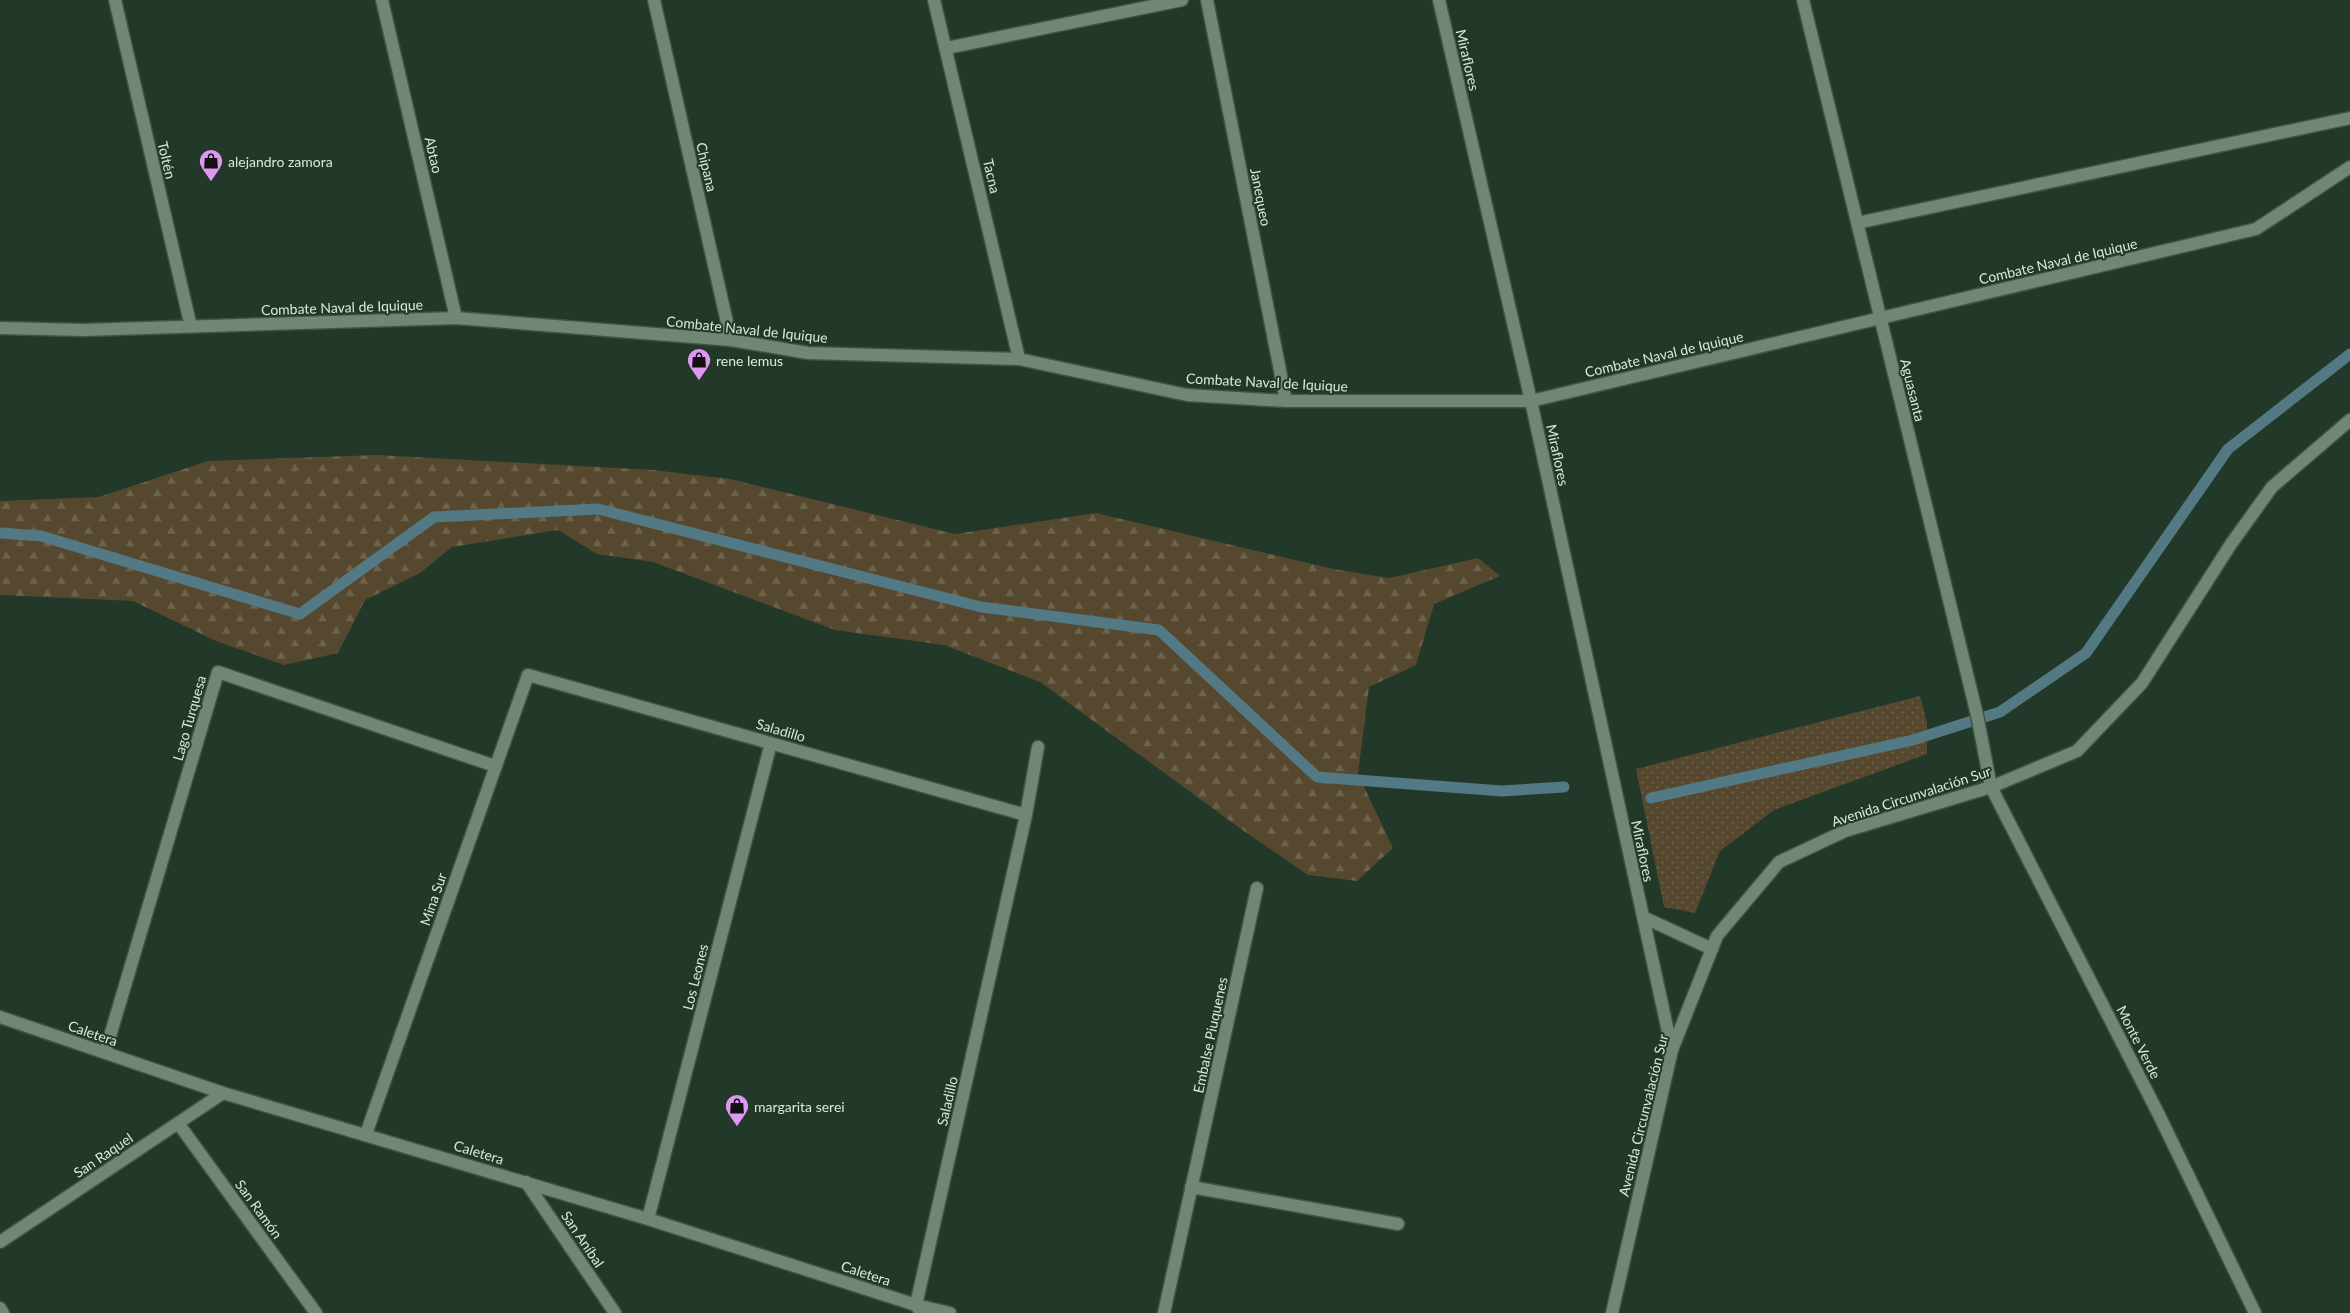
<svg xmlns="http://www.w3.org/2000/svg" width="2350" height="1313" font-family="Lato,sans-serif">
	<defs>
		<pattern id="grass-dots" width="8" height="8" patternUnits="userSpaceOnUse" patternTransform="scale(1.25)"><rect width="8" height="8" fill="#55482e"/><path d="M2 2h.1M6 6h.1" fill="none" stroke="#6d624c" stroke-width="1.8" stroke-linecap="round"/></pattern>
		<pattern id="forest-firs" width="22" height="20" patternUnits="userSpaceOnUse" patternTransform="scale(1.25)"><rect width="22" height="20" fill="#55482e"/><path d="M5 1l3.5 6h-7zM16 11l3.5 6h-7z" fill="#6d624c"/></pattern>
	</defs>
	<rect width="100%" height="100%" fill="#223828"/>
	<!-- grass -->
	<path fill="url(#grass-dots)" d="M1920,696L1927,722V754L1774,810L1720,851L1695,913L1664,907L1636,769Z"/>
	<!-- forest -->
	<path fill="url(#forest-firs)" d="M377,455L653,470L730,479L955,534L1096,513L1333,569L1389,578L1478,558L1500,576L1434,604L1416,665L1369,687L1358,774L1393,848L1357,881L1308,875L1241,829L1040,682L944,645L835,630L653,562L597,554L558,530L452,547L420,573L365,600L338,653L284,665L216,641L133,601L0,595V501L99,497L208,461Z"/>
	<g fill="none" stroke-linecap="round" stroke-linejoin="round">
		<!-- stream -->
		<path stroke="#527984" stroke-width="11" d="M0,533L41,536L300,614L434,517L598,509L981,607L1159,630L1317,777L1502,791L1564,787
			M1651,798L1913,740L2000,712L2086,653L2228,449L2350,354"/>
		<!-- street casing -->
		<g stroke="#405346" stroke-width="15">
			<path id="street" d="M115,0L191,327
				M382,0L456,318
				M654,0L731,340
				M934,0L1019,359
				M1207,0L1286,401
				M1439,0L1531,401L1672,1050
				M1803,0L1977,715L1991,787L2158,1113L2255,1313
				M947,48L1182,0
				M1857,223L2350,118
				M0,328L83,330L456,318L731,340L808,353L1019,359L1187,395L1286,401H1531L2256,229L2350,167
				M1643,917L1712,949
				M0,1017L223,1093L648,1219L916,1305L950,1313
				M105,1053L218,672L495,766
				M178,1123L316,1313
				M366,1134L528,675L1026,815
				M526,1182L615,1313
				M1191,1187L1398,1224
				M648,1219L771,743
				M0,1242L223,1093
				M0,1308L3,1313
				M920,1311L916,1305L1026,815L1038,747
				M1164,1313L1257,888"/>
		</g>
		<!-- secondary casing -->
		<g stroke="#405346" stroke-width="15">
			<path id="secondary" d="M1612,1313L1672,1050L1717,936L1779,862L1845,831L1991,787L2077,751L2142,683L2231,544L2272,487L2350,420"/>
		</g>
		<!-- street -->
		<use href="#street" stroke="#6f8774" stroke-width="12"/>
		<!-- secondary -->
		<use href="#secondary" stroke="#6f8774" stroke-width="12"/>
	</g>
	<!-- icons -->
	<defs>
		<g id="shop-pin" transform="scale(1.25)"><path d="M0 17L-7.5 6A9.5 9.5 0 1 1 7.5 6Z" fill="#df98f2" stroke="#223828"/><path d="M-5-2.5h2.3a2.7 3.5 0 0 1 5.4 0H5L5.5 6h-11ZM-1.5-2.5h3a1.5 2.3 0 0 0-3 0Z" fill="#111"/></g>
	</defs>
	<g fill-rule="evenodd">
		<use href="#shop-pin" x="211" y="161"/>
		<use href="#shop-pin" x="699" y="360"/>
		<use href="#shop-pin" x="737" y="1106"/>
	</g>
	<g text-anchor="middle" dominant-baseline="central" stroke-width="4" stroke-linejoin="round" paint-order="stroke">
		<!-- street labels -->
		<g font-size="14" fill="#dae7dd" stroke="#223828">
			<text transform="translate(1468 60) rotate(77)">Miraflores</text>
			<text transform="translate(434 155) rotate(77)">Abtao</text>
			<text transform="translate(167 160) rotate(77)">Toltén</text>
			<text transform="translate(707 167) rotate(77)">Chipana</text>
			<text transform="translate(992 176) rotate(77)">Tacna</text>
			<text transform="translate(1261 197) rotate(79)">Janequeo</text>
			<text transform="translate(2058 261) rotate(-13)">Combate Naval de Iquique</text>
			<text transform="translate(342 307) rotate(-2)">Combate Naval de Iquique</text>
			<text transform="translate(747 329) rotate(6)">Combate Naval de Iquique</text>
			<text transform="translate(1664 354) rotate(-13)">Combate Naval de Iquique</text>
			<text transform="translate(1267 382) rotate(3)">Combate Naval de Iquique</text>
			<text transform="translate(1913 390) rotate(76)">Aguasanta</text>
			<text transform="translate(1558 455) rotate(78)">Miraflores</text>
			<text transform="translate(189 718) rotate(-74)">Lago Turquesa</text>
			<text transform="translate(781 730) rotate(16)">Saladillo</text>
			<text transform="translate(1911 796) rotate(-18)">Avenida Circunvalación Sur</text>
			<text transform="translate(1643 851) rotate(78)">Miraflores</text>
			<text transform="translate(433 899) rotate(-71)">Mina Sur</text>
			<text transform="translate(695 977) rotate(-76)">Los Leones</text>
			<text transform="translate(93 1033) rotate(19)">Caletera</text>
			<text transform="translate(1210 1035) rotate(-78)">Embalse Piuquenes</text>
			<text transform="translate(2139 1042) rotate(63)">Monte Verde</text>
			<text transform="translate(947 1101) rotate(-77)">Saladillo</text>
			<text transform="translate(1643 1115) rotate(-76)">Avenida Circunvalación Sur</text>
			<text transform="translate(479 1152) rotate(17)">Caletera</text>
			<text transform="translate(103 1155) rotate(-34)">San Raquel</text>
			<text transform="translate(259 1209) rotate(54)">San Ramón</text>
			<text transform="translate(583 1239) rotate(56)">San Aníbal</text>
			<text transform="translate(866 1273) rotate(18)">Caletera</text>
		</g>
		<!-- poi labels -->
		<g font-size="14" fill="#dae7dd" stroke="#223828" text-anchor="start">
			<text x="228" y="161">alejandro zamora</text>
			<text x="716" y="360">rene lemus</text>
			<text x="754" y="1106">margarita serei</text>
		</g>
	</g>
</svg>
